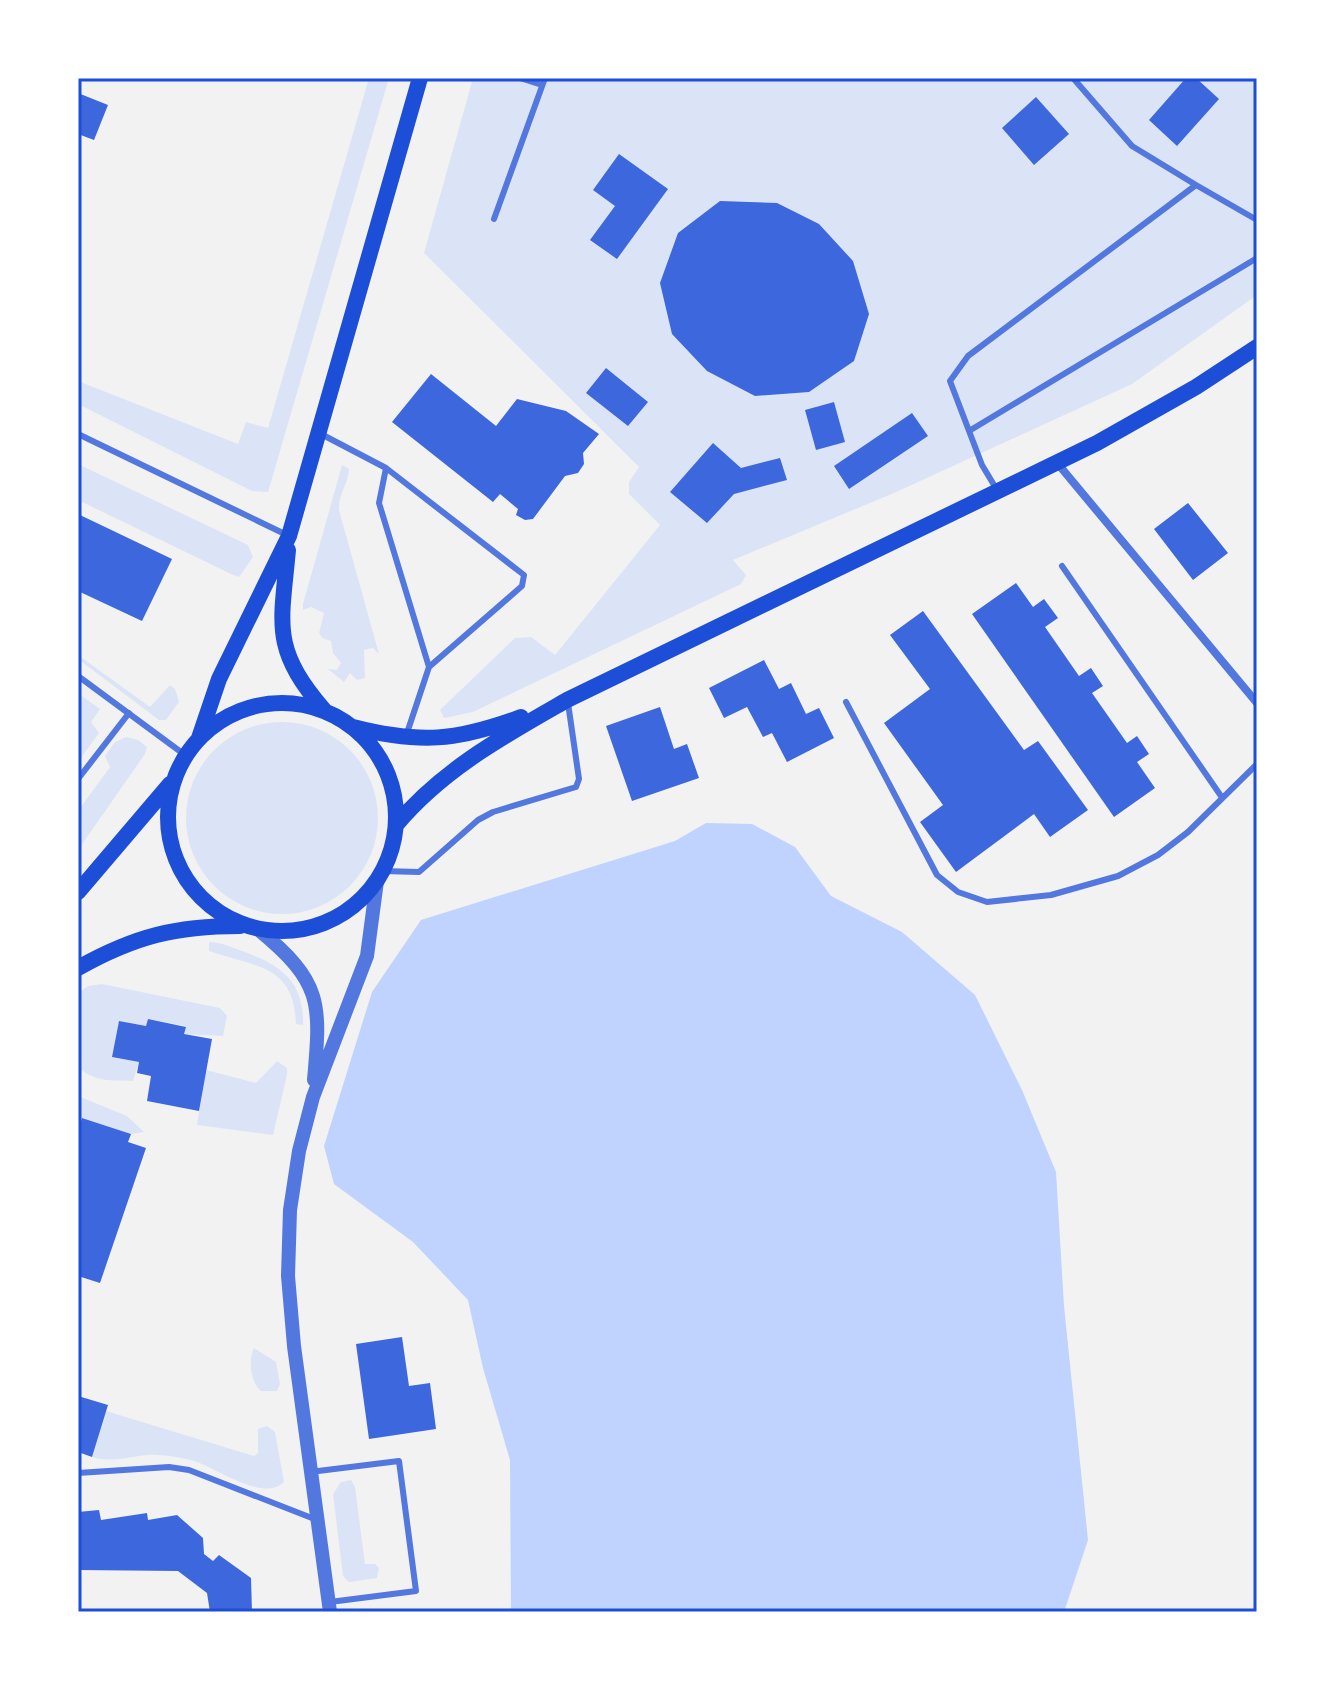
<svg xmlns="http://www.w3.org/2000/svg" width="1335" height="1690" font-family="Roboto,sans-serif">
	<rect width="100%" height="100%" fill="#f2f2f2"/>
	<!-- green -->
	<path fill="#dbe4f7" d="M369,78H389L268,492L252,491L78,404V381L238,444L246,422L268,428Z
		M473,78H1257V295L1132,384L894,493L733,560L746,575L741,584L473,712L444,718L440,710L515,638L531,637L555,655L660,525L629,494V482L639,467L424,253Z
		M78,464L248,545L253,557L239,577L231,574L78,500Z
		M342,465L349,469C348,485 338,495 339,510L379,654L373,648L364,650L365,678L357,680L350,673L344,682L328,669L337,670L341,663L333,653L331,641L322,638L319,633L324,613L311,607L303,610V604Z
		M78,655L150,707L170,685L175,689L179,702L166,720H159L78,659Z
		M78,693L100,709L91,722L99,733L78,762Z
		M186 818a96 96 0 1 1 192 0a96 96 0 1 1-192 0Z
		M126,737L138,740L147,747L145,754L78,850V811L110,767L105,756L115,742Z
		M209,942C221,942 233,948 245,952C282,966 304,982 303,1025L296,1024C294,964 255,967 209,951Z
		M102,984L220,1008L227,1016L223,1036L184,1034L185,1026L148,1019L146,1026L119,1021L112,1057L139,1062L133,1081C112,1080 96,1083 78,1067V993L88,986Z
		M277,1061L287,1068V1075L273,1135L197,1125L206,1070L256,1083Z
		M78,1096L127,1116L144,1132L131,1134L83,1118L78,1131Z
		M254,1348L276,1362L280,1384L277,1391H261C250,1382 248,1359 254,1348Z
		M106,1411L254,1456L258,1453V1429L267,1426L275,1432L284,1482C264,1502 219,1470 197,1462C183,1458 162,1454 147,1455C128,1457 111,1463 92,1457Z
		M351,1480L355,1487L365,1564H375L379,1568L377,1578L349,1582L343,1576L333,1494L341,1482Z"/>
	<!-- water -->
	<path fill="#bfd3fe" d="M706,823L752,824L795,847L831,896L902,932L975,995L1022,1090L1056,1172L1064,1306L1088,1540L1064,1612H511L510,1460L483,1368L468,1300L413,1242L334,1184L324,1146L372,992L421,920L675,841Z"/>
	<!-- building -->
	<path fill="#3d67dc" d="M1186,78H1196L1219,99L1177,146L1149,120Z
		M78,93L108,105L94,140L78,134Z
		M1036,97L1069,134L1034,165L1002,128Z
		M619,154L668,189L617,259L590,240L615,206L593,190Z
		M720,201L777,203L819,224L853,261L869,314L854,361L809,392L755,396L707,371L672,334L660,283L678,233Z
		M606,368L648,402L628,426L586,393Z
		M431,374L496,426L517,399L566,411L599,434L583,453L584,464L578,473L565,476L533,519L525,520L516,515L518,509L500,494L493,502L392,422Z
		M834,402L845,442L816,450L805,410Z
		M912,413L928,436L849,489L834,466Z
		M713,443L741,468L780,458L787,480L734,494L707,523L670,492Z
		M1188,503L1228,553L1193,580L1154,529Z
		M80,515L172,559L142,621L78,591Z
		M1016,583L1033,607L1044,599L1058,618L1045,627L1079,676L1091,668L1103,686L1092,693L1127,743L1137,736L1149,754L1137,762L1155,788L1114,817L972,614Z
		M923,611L1024,750L1038,741L1088,810L1050,837L1034,814L956,872L920,822L943,805L884,723L930,689L890,635Z
		M764,660L779,689L791,683L806,714L819,708L834,738L787,762L772,733L763,737L747,707L724,718L709,688Z
		M660,707L674,749L687,744L699,778L632,801L606,726Z
		M148,1019L186,1027L184,1034L212,1039L199,1111L147,1101L151,1076L137,1073L139,1062L112,1057L119,1021L146,1026Z
		M82,1118L131,1134L128,1142L146,1148L100,1283L78,1276V1131Z
		M402,1337L409,1386L430,1383L436,1429L369,1439L356,1344Z
		M78,1396L108,1405L92,1457L78,1452Z
		M99,1510L101,1520L147,1513L148,1520L177,1515L203,1538L204,1554L213,1561L219,1555L251,1578L252,1612H210L207,1593L178,1571L78,1570V1512Z"/>
	<g fill="none" stroke-linecap="round" stroke-linejoin="round">
		<!-- service -->
		<path stroke="#5277de" stroke-width="6" d="M520,78L542,85
			M1073,78L1132,146L1196,185
			M494,219L545,78
			M969,431L1257,258
			M78,434L287,535
			M321,434L386,468L524,575L522,586L429,667L406,736
			M386,468L379,503L429,667
			M997,490L982,465L950,381L968,356L1196,185L1257,220
			M1062,566L1221,796
			M78,676L185,755
			M846,702L937,875L958,892L987,902L1051,895L1118,876L1158,855L1188,832L1257,764
			M78,779L129,713
			M382,871L419,872L478,820L493,812L576,787L579,779L568,703
			M310,1472L399,1461L416,1591L330,1602
			M78,1473L169,1467L189,1470L317,1520"/>
		<!-- minor -->
		<path stroke="#5277de" stroke-width="8" d="M1058,464L1257,703"/>
		<!-- tertiary -->
		<path stroke="#5277de" stroke-width="14" d="M259,930C322,982 321,1002 314,1080
			M330,1612L294,1346L288,1276L290,1210L299,1151L313,1097L367,956L377,881"/>
		<!-- secondary -->
		<path stroke="#1d4ed8" stroke-width="16" d="M288,550C281,626 271,648 324,710
			M168 817a114 114 0 1 1 228 0a114 114 0 1 1-228 0Z
			M353,727C420,744 456,741 521,717
			M199,738L219,679L289,536L420,78
			M396,825C443,769 504,736 567,700L1097,443L1196,387L1257,347
			M78,892L170,784
			M78,968C135,936 176,926 240,926"/>
	</g>
	<!-- border -->
	<rect width="1335" height="1690" fill="none" stroke="#ffffff" stroke-width="160"/>
	<rect x="80" y="80" width="1175" height="1530" fill="none" stroke="#1d4ed8" stroke-width="3"/>
</svg>
